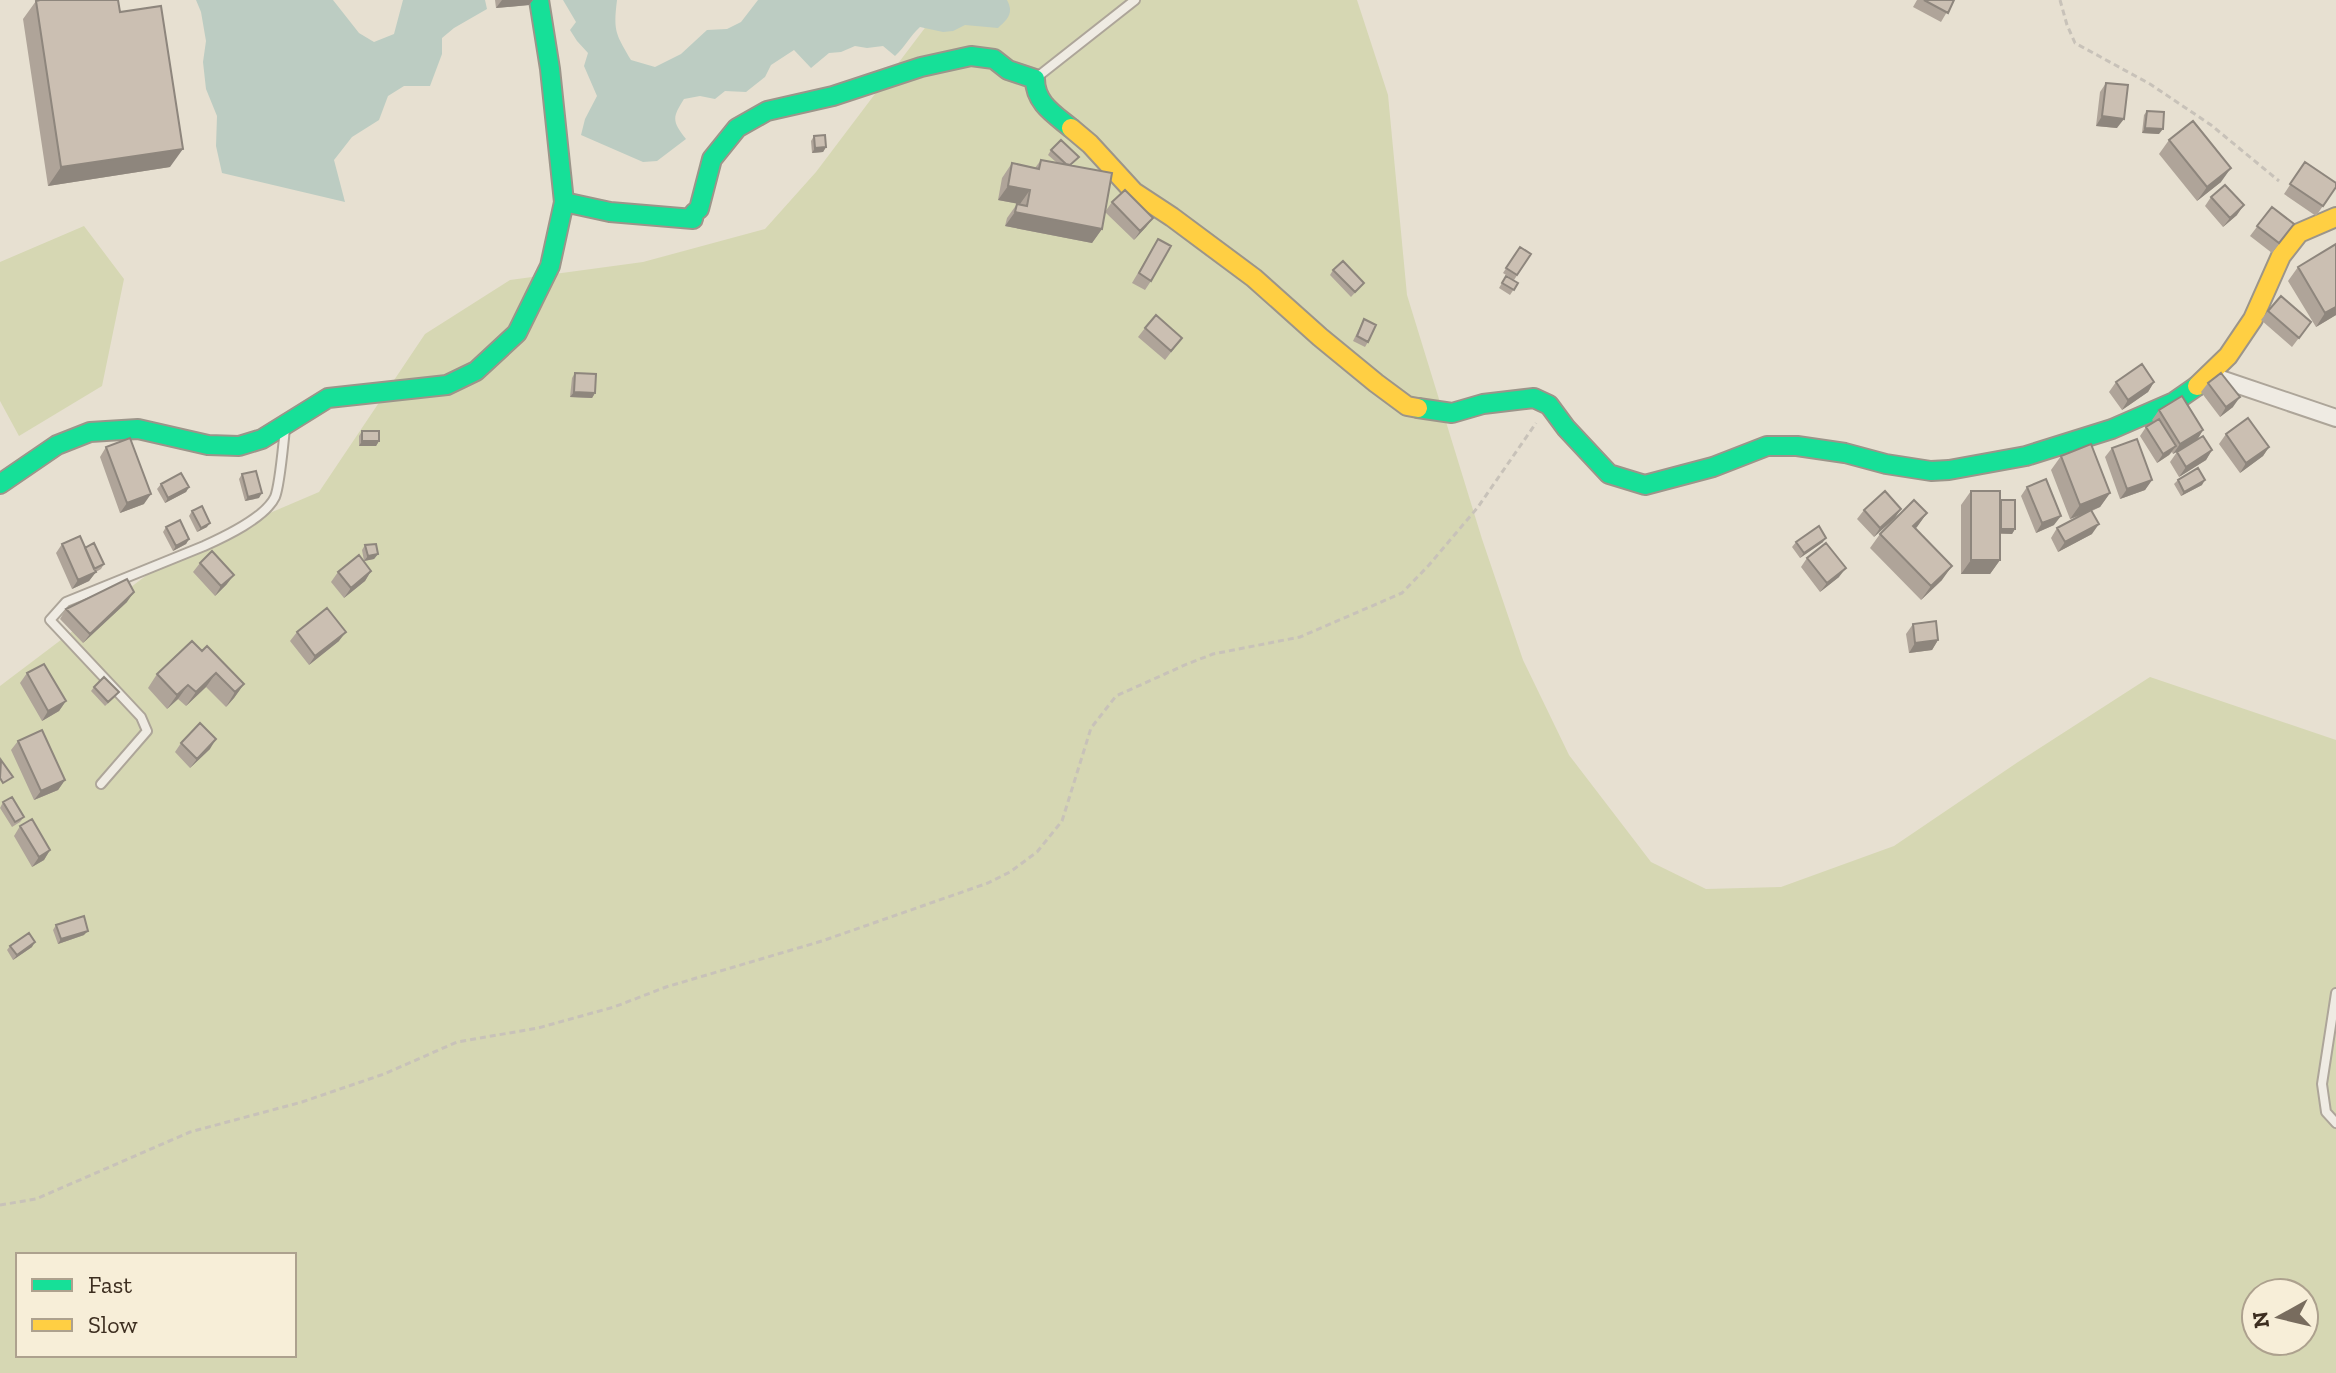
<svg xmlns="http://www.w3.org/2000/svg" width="2336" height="1373" font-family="'Zilla Slab',serif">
	<rect width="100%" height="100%" fill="#e7e0d1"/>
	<!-- green -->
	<path fill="#d6d7b3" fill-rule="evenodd" d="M946,0H1357L1388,95L1407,295L1482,539L1523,660L1569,755L1651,862L1706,889L1781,887L1894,846L2018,762L2150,677L2336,740V1373H0V686L176,553L319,492L425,334L510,280L643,262L765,229L816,172ZM18,1255H294V1355H18ZM2256,1293H2304V1341H2256Z
		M84,226L124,279L102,386L19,436L0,401V262Z"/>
	<!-- water -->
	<path fill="#bcccc2" d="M196,0H333L359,33L374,42L394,34L403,0H485L487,9L454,28L442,38V54L430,86H404L388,96L379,120L352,137L334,160L345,202L222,173L216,146L217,116L206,89L203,62L206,41L201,12Z
		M563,0H617C613,32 616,34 631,60L655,67L681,54L707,30L727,29L741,22L758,0H1007C1014,13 1008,19 998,28L965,25L953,31L943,32L920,27C910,36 905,47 895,56L883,46L867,48L855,46L841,52L829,53L811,68L794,50L771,65L765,77L746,92L725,91L715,99L700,96L684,99C672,118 672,121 686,139L657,161L643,162L581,135L585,119L597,96L584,66L588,53L577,41L570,30L576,22Z"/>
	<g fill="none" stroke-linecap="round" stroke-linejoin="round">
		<!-- lane casing -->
		<g stroke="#ada599" stroke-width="12">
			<path id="lane" d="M1036,78L1135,0
				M101,784L147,731L141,717L50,620L66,602L204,546C224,537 265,518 275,497C280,485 283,445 285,429
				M2336,993L2322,1084L2326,1112L2336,1123"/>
		</g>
		<!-- street casing -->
		<g stroke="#ada599" stroke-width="20">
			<path id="street" d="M2209,375L2336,418"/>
		</g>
		<!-- fast casing -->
		<g stroke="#9c958a" stroke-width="22">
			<path id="fast" d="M564,202L610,212L693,219L694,213L699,209L712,159L737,128L767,111L833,96L921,67L971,56L994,59L1008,70L1035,79C1035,103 1054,114 1071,128
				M1418,408L1452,413L1483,404L1534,398L1549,405L1566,428L1609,474L1645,485L1713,467L1767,446H1797L1845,453L1886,464L1931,471L1949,470L2026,456L2112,429L2174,402L2197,386
				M0,484L57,445L90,432L138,429L208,445L239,446L262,439L328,398L447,385L476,371L517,333L550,266L564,202L550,69L539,0"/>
		</g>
		<!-- slow casing -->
		<g stroke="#9c958a" stroke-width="22">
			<path id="slow" d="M1071,128L1090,144L1134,192L1172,217L1254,278L1320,337L1376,383L1407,406L1418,408
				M2197,386L2228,356L2253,319L2281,256L2299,233L2336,217"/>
		</g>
		<!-- path -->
		<path stroke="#c8c2b9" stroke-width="3" stroke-dasharray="6 4" stroke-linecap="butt" d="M2060,0L2067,25L2075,43L2150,84L2211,125L2279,181
			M0,1205L36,1199L190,1132L302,1102L384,1074L457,1042L538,1028L614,1007L666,987L822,941L988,883L1010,872L1037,852L1062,821L1091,728L1116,696L1187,664L1213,654L1300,637L1402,593L1429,565L1478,507L1536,423"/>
		<!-- lane -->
		<use href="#lane" stroke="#efebe3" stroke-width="8"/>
		<!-- street -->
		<use href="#street" stroke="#efebe3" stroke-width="16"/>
		<!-- fast -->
		<use href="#fast" stroke="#16e098" stroke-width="18"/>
		<!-- slow -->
		<use href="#slow" stroke="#ffcf43" stroke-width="18"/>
	</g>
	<!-- wall -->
	<path fill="#afa499" d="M495,0H533L529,5L496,8Z
		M1917,0H1954L1941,22L1913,7Z
		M36,1L120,12L170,167L48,186L23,19Z
		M2106,83L2117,128L2096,126L2100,92Z
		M2147,111L2159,134L2142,133L2144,115Z
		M814,136L826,147L823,152L812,153L811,141Z
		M2169,140L2221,182L2197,201L2159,154Z
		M1051,150L1079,157L1071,165L1102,229L1092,243L1005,226L1007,218L1017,204H1020L998,200L1002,178L1012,163L1035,168L1041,160L1056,162L1048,155Z
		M2305,162L2336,187L2316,216L2284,194Z
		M2211,197L2237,215L2223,227L2205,206Z
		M1112,202L1153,218L1146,227L1134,240L1105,212Z
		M2272,207L2294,224L2272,253L2250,236Z
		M1158,239L1151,281L1145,290L1132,283Z
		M2336,244V315L2316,327L2288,281L2298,267Z
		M1520,247L1531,254L1514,280L1503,273Z
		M1333,270L1364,283L1351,297L1330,275Z
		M1506,276L1518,283L1510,295L1499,288Z
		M2268,311L2311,322L2292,347L2261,320Z
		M1364,319L1368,342L1365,347L1353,341Z
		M1145,328L1182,338L1165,360L1138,337Z
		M575,373L595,393L592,398L570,397L572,378Z
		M2116,382H2154L2148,392L2122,410L2109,392Z
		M2208,383L2233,407L2220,417L2201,392Z
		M2159,410L2203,430L2197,440L2173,454L2172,452L2169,455L2157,463L2140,436L2146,427L2154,422L2152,420Z
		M362,431L379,441L376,446H359V436Z
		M2226,434L2269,447L2263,456L2240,473L2219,444Z
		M106,447L144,504L120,513L100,457Z
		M2112,448L2152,480L2145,490L2120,499L2105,457Z
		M2212,450L2206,460L2179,477L2170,462L2177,452Z
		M2061,456L2110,493L2100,507L2092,511V534L2058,552L2051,538L2057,528L2085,514L2070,519L2051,470Z
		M242,474L259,498L245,501L239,479Z
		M2178,480L2202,485L2181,496L2174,484Z
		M161,484L189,487L186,492L165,503L157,489Z
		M2027,487L2054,525L2036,533L2021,496Z
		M1971,491L2015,529L2012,534H2000V560L1990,574H1961V505Z
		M1864,510L1895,518L1874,537L1857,519Z
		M192,511L207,527L197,532L189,516Z
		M1927,513L1915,529L1942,580L1921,600L1870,548L1880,534Z
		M166,527L189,539L186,544L173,551L163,532Z
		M1796,542H1823L1800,558L1792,547Z
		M62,544L85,548L104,564L101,569L96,572L89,581L72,589L56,553Z
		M365,545L378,554L374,559L364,561L362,550Z
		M1807,558L1839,577L1820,592L1801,567Z
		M200,563L227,584L215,596L193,572Z
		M371,571L365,581L344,598L331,582L338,572Z
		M127,602L83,643L60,619L66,609Z
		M1913,624L1938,640L1932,650L1909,653L1906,634Z
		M297,632L339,641L309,665L290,641Z
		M202,651L244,684L234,698L226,707L206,687L186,706L178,699L167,709L148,688L157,674Z
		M27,673L66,701L59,711L42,721L20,683Z
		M94,687L115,697L105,706L91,691Z
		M18,741L65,780L58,790L34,800L11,750Z
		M181,743L210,749L190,768L175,752Z
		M3,802L24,817L20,822L12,827L0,808Z
		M20,826L50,850L44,860L32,867L14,836Z
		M56,925L84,935L58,944L53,930Z
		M10,946L32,947L13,960L7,950Z"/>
	<!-- shaded-wall -->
	<path fill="#8e867d" d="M502,0H533L529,5L496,8Z
		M2102,116L2124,119L2117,128L2096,126Z
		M2145,128L2163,129L2159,134L2142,133Z
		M826,147L823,152L812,153L815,148Z
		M183,149L170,167L48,186L61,167Z
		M2231,168L2221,182L2197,201L2207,187Z
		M1008,186L1030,190L1020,204L998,200Z
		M2244,205L2237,215L2223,227L2230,218Z
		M1015,212L1102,229L1092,243L1005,226Z
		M1153,218L1146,227L1134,240L1140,231Z
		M2336,307V315L2316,327L2325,313Z
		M2154,382L2148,392L2122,410L2128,400Z
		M574,392L595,393L592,398L570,397Z
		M2240,397L2233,407L2220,417L2226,407Z
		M2203,430L2197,440L2173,454L2180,444Z
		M362,441H379L376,446H359Z
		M2176,446L2169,455L2157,463L2163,454Z
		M2269,447L2263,456L2240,473L2246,463Z
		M2212,450L2206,460L2179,477L2186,467Z
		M2152,480L2145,490L2120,499L2127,489Z
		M2205,480L2202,485L2181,496L2184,492Z
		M189,487L186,492L165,503L168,498Z
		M262,493L259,498L245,501L248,497Z
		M2110,493L2100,507L2070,519L2080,505Z
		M151,494L144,504L120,513L127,503Z
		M1901,509L1895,518L1874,537L1880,528Z
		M1927,513L1917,527L1903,540L1913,526Z
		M2061,516L2054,525L2036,533L2042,523Z
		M210,523L207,527L197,532L201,528Z
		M2099,524L2092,534L2058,552L2065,542Z
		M2001,529H2015L2012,534L1997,533Z
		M1826,538L1823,542L1800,558L1804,553Z
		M189,539L186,544L173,551L176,546Z
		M378,554L374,559L364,561L368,556Z
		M1971,560H2000L1990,574H1961Z
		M1952,566L1942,580L1921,600L1931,586Z
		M1846,568L1839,577L1820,592L1827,583Z
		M371,571L365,581L344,598L351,588Z
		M96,572L89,581L72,589L78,580Z
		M234,575L227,584L215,596L221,586Z
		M134,592L127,602L83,643L90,634Z
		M346,632L339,641L309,665L315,656Z
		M1938,640L1932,650L1909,653L1915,643Z
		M216,673L206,687L186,706L196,692Z
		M244,684L234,698L226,707L235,692Z
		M188,685L178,699L167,709L177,695Z
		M66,701L59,711L42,721L48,711Z
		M216,739L210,749L190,768L197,759Z
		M65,780L58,790L34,800L41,791Z
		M50,850L44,860L32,867L39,857Z
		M88,931L84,935L58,944L61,939Z
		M35,942L32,947L13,960L17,955Z"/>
	<!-- building -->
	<path fill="#cbbfb2" stroke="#8e867d" stroke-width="2" d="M40,0H118L120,12L161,6L183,149L61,167L36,1Z
		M1924,0H1954L1948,13Z
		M2106,83L2128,85L2124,119L2102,116Z
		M2147,111L2164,112L2163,129L2145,128Z
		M2193,121L2231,168L2207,187L2169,140Z
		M825,135L826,147L815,148L814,136Z
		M1061,140L1079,157L1070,165L1066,164L1051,150Z
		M1041,160L1112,173L1102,229L1015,212L1017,204L1027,206L1030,190L1008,186L1012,163L1039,169Z
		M2305,162L2336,183V187L2323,206L2290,184Z
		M2225,185L2244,205L2230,218L2211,197Z
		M1125,190L1153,218L1140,231L1112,202Z
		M2272,207L2294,224L2279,243L2257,226Z
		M1158,239L1171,246L1151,281L1139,273Z
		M2336,244V307L2325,313L2298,267Z
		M1520,247L1531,254L1517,275L1506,268Z
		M1343,261L1364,283L1355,292L1333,270Z
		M1506,276L1518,283L1514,290L1502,283Z
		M2281,296L2311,322L2299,338L2268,311Z
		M1156,315L1182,338L1171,351L1145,328Z
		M1364,319L1376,325L1368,342L1357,336Z
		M2142,364L2154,382L2128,400L2116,382Z
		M575,373L596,374L595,393L574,392Z
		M2221,373L2240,397L2226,407L2208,383Z
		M2182,396L2203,430L2180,444L2159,410Z
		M2248,418L2269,447L2246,463L2226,434Z
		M2159,419L2176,446L2163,454L2146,427Z
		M362,431H379V441H362Z
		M2203,436L2212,450L2186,467L2177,452Z
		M130,438L151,494L127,503L106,447Z
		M2137,439L2152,480L2127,489L2112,448Z
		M2091,444L2110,493L2080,505L2061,456Z
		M2198,468L2205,480L2184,492L2178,480Z
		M256,471L262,493L248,497L242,474Z
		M181,473L189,487L168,498L161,484Z
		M2046,479L2061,516L2042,523L2027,487Z
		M1885,491L1901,509L1880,528L1864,510Z
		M1971,491H2000V560H1971Z
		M1914,500L1927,513L1913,526L1952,566L1931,586L1880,534Z
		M2001,500H2015V529H2001Z
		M202,506L210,523L201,528L192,511Z
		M2091,510L2099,524L2065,542L2057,528Z
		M180,520L189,539L176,546L166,527Z
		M1819,526L1826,538L1804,553L1796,542Z
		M80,536L96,572L78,580L62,544Z
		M94,543L104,564L94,569L85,548Z
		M1826,543L1846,568L1827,583L1807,558Z
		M376,544L378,554L368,556L365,545Z
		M212,551L234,575L221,586L200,563Z
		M359,555L371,571L351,588L338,572Z
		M127,579L134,592L90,634L66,609Z
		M327,608L346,632L315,656L297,632Z
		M1936,621L1938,640L1915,643L1913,624Z
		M192,641L202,651L207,646L244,684L235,692L216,673L196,692L188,685L177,695L157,674Z
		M44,664L66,701L48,711L27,673Z
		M104,677L119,692L108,702L94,687Z
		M200,723L216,739L197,759L181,743Z
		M42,730L65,780L41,791L18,741Z
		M1,760L13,777L3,783L0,778Z
		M12,797L24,817L15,822L3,802Z
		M32,819L50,850L39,857L20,826Z
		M84,916L88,931L61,939L56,925Z
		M29,933L35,942L17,955L10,946Z"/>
	<!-- legend -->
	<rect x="16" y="1253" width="280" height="104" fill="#f7eed8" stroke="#ada18e" stroke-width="2"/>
	<rect x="32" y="1279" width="40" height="12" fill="#16e098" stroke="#ada18e" stroke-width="2"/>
	<text x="88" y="1293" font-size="24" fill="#3d2e20">Fast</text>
	<rect x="32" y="1319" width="40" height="12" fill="#ffcf43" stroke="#ada18e" stroke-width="2"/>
	<text x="88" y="1333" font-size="24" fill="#3d2e20">Slow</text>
	<!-- north arrow -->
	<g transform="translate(2280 1317) rotate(262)"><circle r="38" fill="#f7eed8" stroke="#ada18e" stroke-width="2"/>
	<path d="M0-6L14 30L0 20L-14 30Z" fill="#786c5e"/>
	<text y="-12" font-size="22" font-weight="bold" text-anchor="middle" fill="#3d2e20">N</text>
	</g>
</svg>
